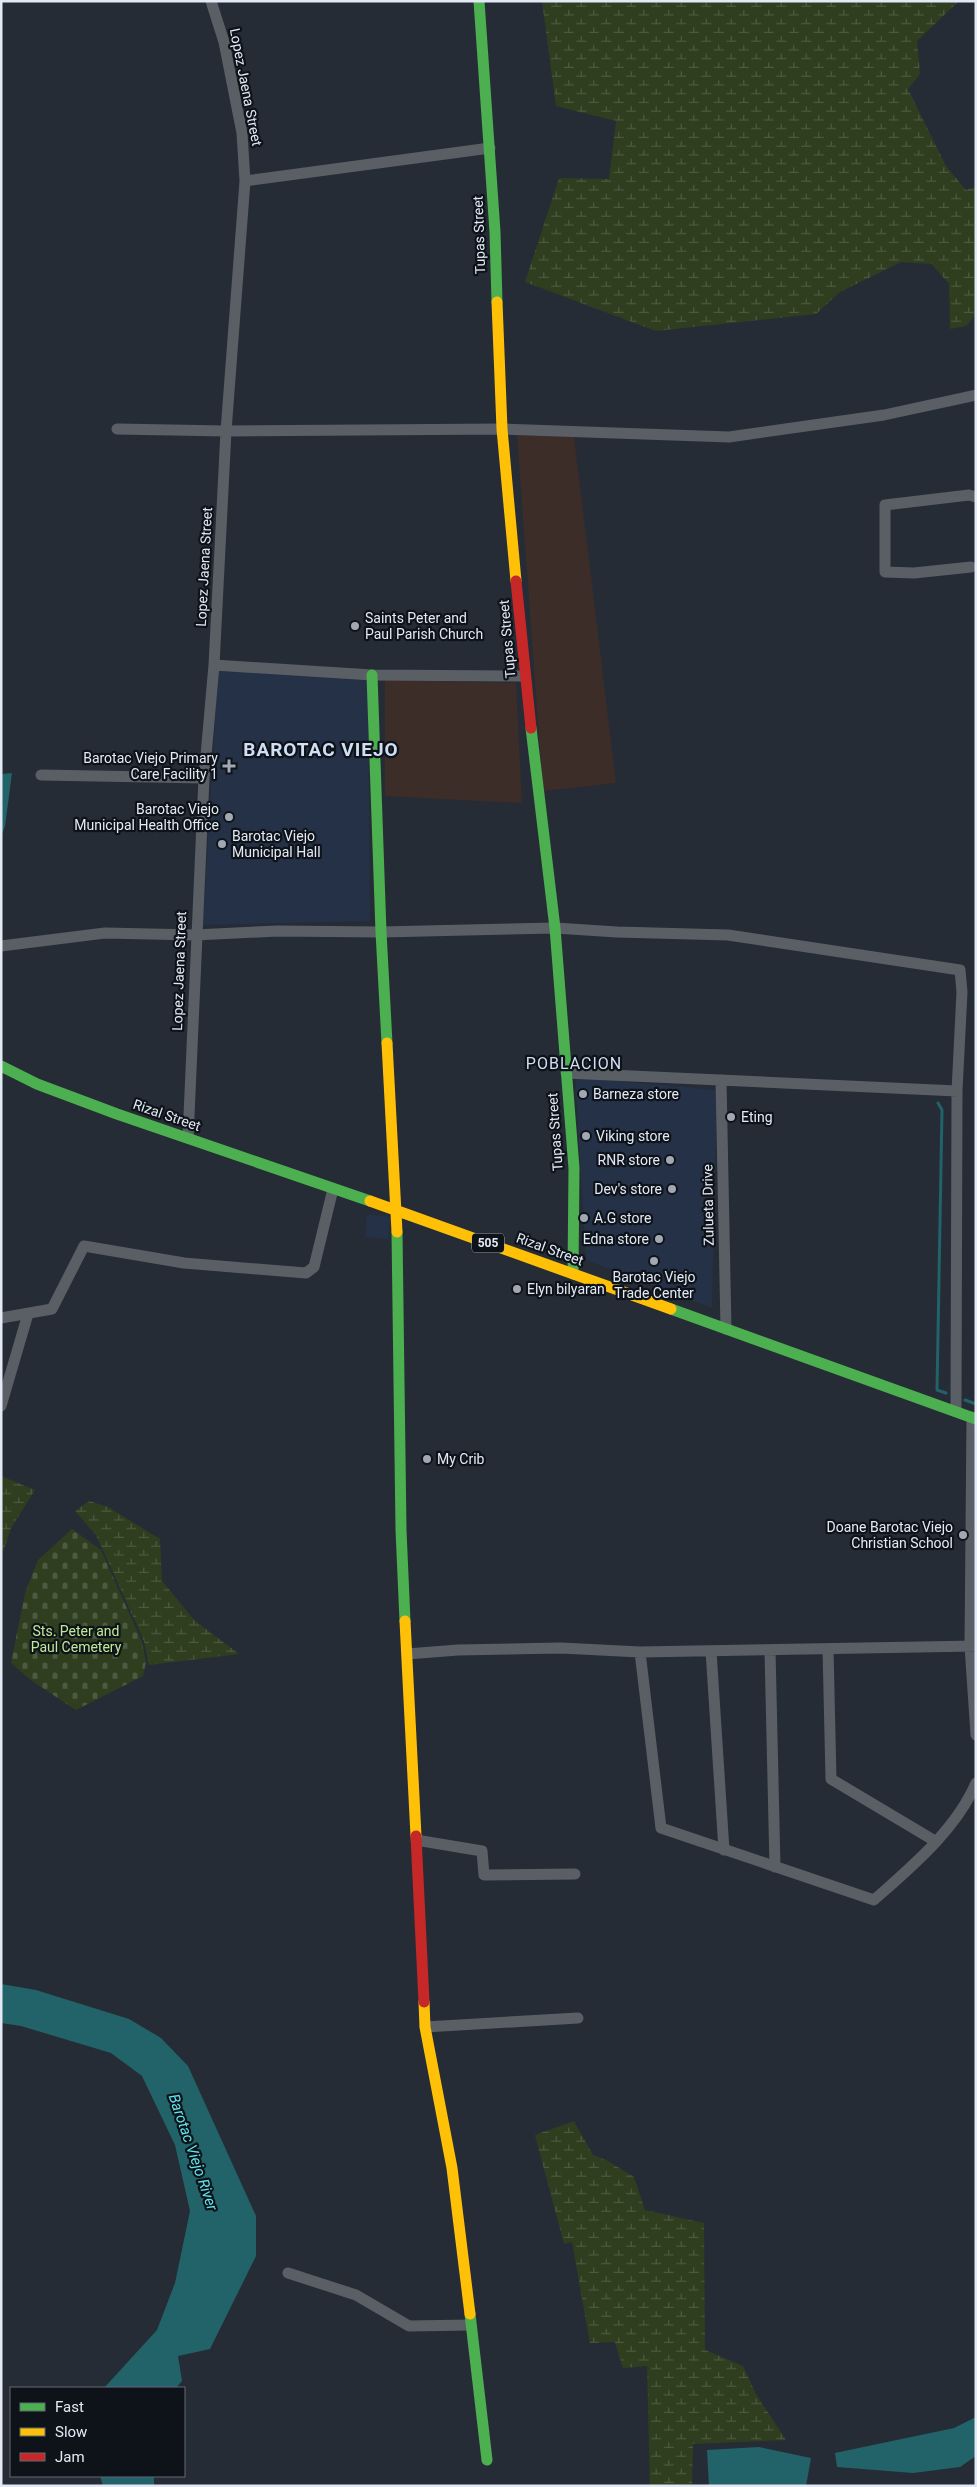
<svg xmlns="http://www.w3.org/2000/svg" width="977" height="2487" font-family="Roboto,sans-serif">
	<defs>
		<pattern id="wetland-marsh" width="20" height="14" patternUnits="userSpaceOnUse" patternTransform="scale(1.25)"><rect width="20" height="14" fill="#2e3e1f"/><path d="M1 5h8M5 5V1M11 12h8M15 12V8" fill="none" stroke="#4c5a40"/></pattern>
		<pattern id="cemetery-stones" width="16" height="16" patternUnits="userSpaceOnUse" patternTransform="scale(1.25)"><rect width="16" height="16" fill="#2e3e1f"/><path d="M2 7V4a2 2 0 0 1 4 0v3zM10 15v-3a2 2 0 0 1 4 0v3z" fill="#4c5a40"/></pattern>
	</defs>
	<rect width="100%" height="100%" fill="#262c35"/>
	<!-- built -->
	<path fill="#253146" d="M218,669L368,681L370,921L203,925Z
		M575,1077L717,1090L712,1308L586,1260Z
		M367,1214L391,1217L388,1239L365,1237Z"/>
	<!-- education -->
	<path fill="#3c2d28" d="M517,435L574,437L616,783L543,791Z
		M385,680L516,683L522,803L385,796Z"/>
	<!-- wetland -->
	<path fill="url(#wetland-marsh)" d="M542,1H959L917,41L920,74L908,89L946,166L966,190L976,187V315L966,326L950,329L949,284L932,264L901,262L840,292L816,314L656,331L525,282L559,178L609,179L616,121L556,106Z
		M1,1476L35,1490L11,1528L1,1558Z
		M89,1501L108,1507L160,1539L162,1581L194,1620L239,1654L149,1665L144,1641L96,1535L75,1511Z
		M574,2121L593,2155L606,2160L634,2177L645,2210L704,2223L705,2350L743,2366L756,2394L786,2440L693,2444L692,2486H650L647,2366L623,2368L615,2342L590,2343L572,2242L564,2244L535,2135Z"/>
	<!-- cemetery -->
	<path fill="url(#cemetery-stones)" d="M72,1529L101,1550L142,1642L146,1662L143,1676L76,1710L32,1681L11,1663L25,1593L38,1560Z"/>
	<!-- water -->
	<path fill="#216368" d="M12,773L5,826L1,837V774Z
		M1,1984L36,1990L129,2019L161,2038L188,2066L256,2216V2256L210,2349L178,2356L182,2381L176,2388H104L157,2330L175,2283L190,2211L175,2145L142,2076L111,2053L21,2026L1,2023Z
		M976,2417V2456L960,2467L913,2473L837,2467L835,2453L954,2428Z
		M759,2447L811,2458L806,2486H709L707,2450Z
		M100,2476H154V2486H103Z"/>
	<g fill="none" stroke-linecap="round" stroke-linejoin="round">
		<!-- stream -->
		<path stroke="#216368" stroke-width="3" d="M938,1103L942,1110L937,1390L946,1393
			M965,1400L976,1404"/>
		<!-- street -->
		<path stroke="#5a5f66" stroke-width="11" d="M245,181L490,148
			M117,429L226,431L502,429L729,437L884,415L976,395
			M971,567L914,573L885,572V505L969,495L976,497
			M214,665L372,675L525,676
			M41,775L204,778
			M1,946L105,933L195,935L277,931L381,932L555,928L617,932L728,935L960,970L962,992L957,1091L956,1411
			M566,1073L957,1091
			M721,1080L726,1329
			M188,1138L204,778L214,665L226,431L245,181L242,133L224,42L211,1
			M1,1318L52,1309L84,1246L184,1263L306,1273L314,1267L333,1189
			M1,1406L28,1314
			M972,1417L970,1646L976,1735
			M828,1649L831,1779L935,1841
			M770,1650L775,1867
			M711,1651L724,1850
			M640,1652L661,1828L874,1900C911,1867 956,1830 976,1783
			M407,1654L458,1650L561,1648L640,1652L976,1646
			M416,1840L482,1851L484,1875L575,1874
			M425,2027L578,2018
			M288,2273L356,2295L409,2326L471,2325"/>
		<!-- fast -->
		<path stroke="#4caf50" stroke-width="11" d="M479,1L495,232L497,302
			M372,675L381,932L387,1043
			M531,728L555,928L574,1168L573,1274
			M1,1066L37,1084L117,1114L370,1201
			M397,1232L401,1530L405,1621
			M671,1309L976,1419
			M470,2314L487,2460"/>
		<!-- slow -->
		<path stroke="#ffc107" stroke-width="11" d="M497,302L502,429L516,581
			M387,1043L397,1232
			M370,1201L671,1309
			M405,1621L416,1836
			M424,2002L425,2027L452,2168L470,2314"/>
		<!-- jam -->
		<path stroke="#c62828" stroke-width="11" d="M516,581L531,728
			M416,1836L424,2002"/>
	</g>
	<!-- markers -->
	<g fill="#a1a8b2" stroke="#0e131a" stroke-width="2">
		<circle cx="355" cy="626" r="5"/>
		<path d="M226.5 758.5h5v5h5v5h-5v5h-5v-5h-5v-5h5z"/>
		<circle cx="229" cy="817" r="5"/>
		<circle cx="222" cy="844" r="5"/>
		<circle cx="583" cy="1094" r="5"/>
		<circle cx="731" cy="1117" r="5"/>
		<circle cx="586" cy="1136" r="5"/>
		<circle cx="670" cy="1160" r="5"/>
		<circle cx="672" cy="1189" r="5"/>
		<circle cx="584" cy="1218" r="5"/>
		<circle cx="659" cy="1239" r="5"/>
		<circle cx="654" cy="1261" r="5"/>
		<circle cx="517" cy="1289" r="5"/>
		<circle cx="427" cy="1459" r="5"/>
		<circle cx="963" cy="1535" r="5"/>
	</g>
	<g text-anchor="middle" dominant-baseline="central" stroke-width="4.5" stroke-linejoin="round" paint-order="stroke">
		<!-- shield labels -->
		<rect fill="#0e131a" stroke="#a3aab4" stroke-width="1" x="472" y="1233.5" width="32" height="19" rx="4"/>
		<g font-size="12" font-weight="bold" fill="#e3eaf6">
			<text x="488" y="1243">505</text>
		</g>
		<!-- street labels -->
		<g font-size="14" fill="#e3eaf6" stroke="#0e131a">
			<text transform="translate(246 87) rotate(79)">Lopez Jaena Street</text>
			<text transform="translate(479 235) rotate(-92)">Tupas Street</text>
			<text transform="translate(204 567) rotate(-87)">Lopez Jaena Street</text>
			<text transform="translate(507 639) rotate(-95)">Tupas Street</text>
			<text transform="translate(179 971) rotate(-88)">Lopez Jaena Street</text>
			<text transform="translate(167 1115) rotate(19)">Rizal Street</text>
			<text transform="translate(555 1132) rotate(-94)">Tupas Street</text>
			<text transform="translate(708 1205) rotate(-91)">Zulueta Drive</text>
			<text transform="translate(550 1249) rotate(20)">Rizal Street</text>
		</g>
		<!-- poi labels -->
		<g font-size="14" fill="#e3eaf6" stroke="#0e131a" text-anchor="start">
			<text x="365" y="618">Saints Peter and<tspan x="365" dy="16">Paul Parish Church</tspan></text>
			<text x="218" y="758" text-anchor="end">Barotac Viejo Primary<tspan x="218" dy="16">Care Facility 1</tspan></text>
			<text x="219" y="809" text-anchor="end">Barotac Viejo<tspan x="219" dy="16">Municipal Health Office</tspan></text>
			<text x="232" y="836">Barotac Viejo<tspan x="232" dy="16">Municipal Hall</tspan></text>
			<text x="593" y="1094">Barneza store</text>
			<text x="741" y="1117">Eting</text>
			<text x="596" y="1136">Viking store</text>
			<text x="660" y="1160" text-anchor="end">RNR store</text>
			<text x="662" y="1189" text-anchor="end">Dev's store</text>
			<text x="594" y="1218">A.G store</text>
			<text x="649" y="1239" text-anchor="end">Edna store</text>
			<text x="654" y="1277" text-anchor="middle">Barotac Viejo<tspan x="654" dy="16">Trade Center</tspan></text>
			<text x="527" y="1289">Elyn bilyaran</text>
			<text x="437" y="1459">My Crib</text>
			<text x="953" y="1527" text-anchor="end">Doane Barotac Viejo<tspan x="953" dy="16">Christian School</tspan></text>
		</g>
		<!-- park labels -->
		<g font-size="14" fill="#c0ea97" stroke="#0e131a">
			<text x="76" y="1631">Sts. Peter and<tspan x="76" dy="16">Paul Cemetery</tspan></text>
		</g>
		<!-- water labels -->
		<g font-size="15" font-style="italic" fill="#5fe5ee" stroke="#0e131a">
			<text transform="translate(193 2152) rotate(71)">Barotac Viejo River</text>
		</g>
		<!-- quarter labels -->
		<g font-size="16" letter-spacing="1" fill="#d1dff5" stroke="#0e131a">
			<text x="574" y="1063">POBLACION</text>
		</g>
		<!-- district labels -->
		<g font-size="19" font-weight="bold" letter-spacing="1" fill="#d1dff5" stroke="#0e131a">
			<text x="321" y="749">BAROTAC VIEJO</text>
		</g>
	</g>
	<!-- border -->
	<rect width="977" height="2487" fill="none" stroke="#e3eaf6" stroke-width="5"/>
	<!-- legend -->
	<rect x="10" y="2387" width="175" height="90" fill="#0e131a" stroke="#636972"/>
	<rect x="20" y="2403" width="25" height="8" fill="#4caf50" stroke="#636972"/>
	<text x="55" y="2412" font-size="15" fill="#e3eaf6">Fast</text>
	<rect x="20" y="2428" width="25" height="8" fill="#ffc107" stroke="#636972"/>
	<text x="55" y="2437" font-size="15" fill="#e3eaf6">Slow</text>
	<rect x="20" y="2453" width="25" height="8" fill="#c62828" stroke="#636972"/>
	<text x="55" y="2462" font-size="15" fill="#e3eaf6">Jam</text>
</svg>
